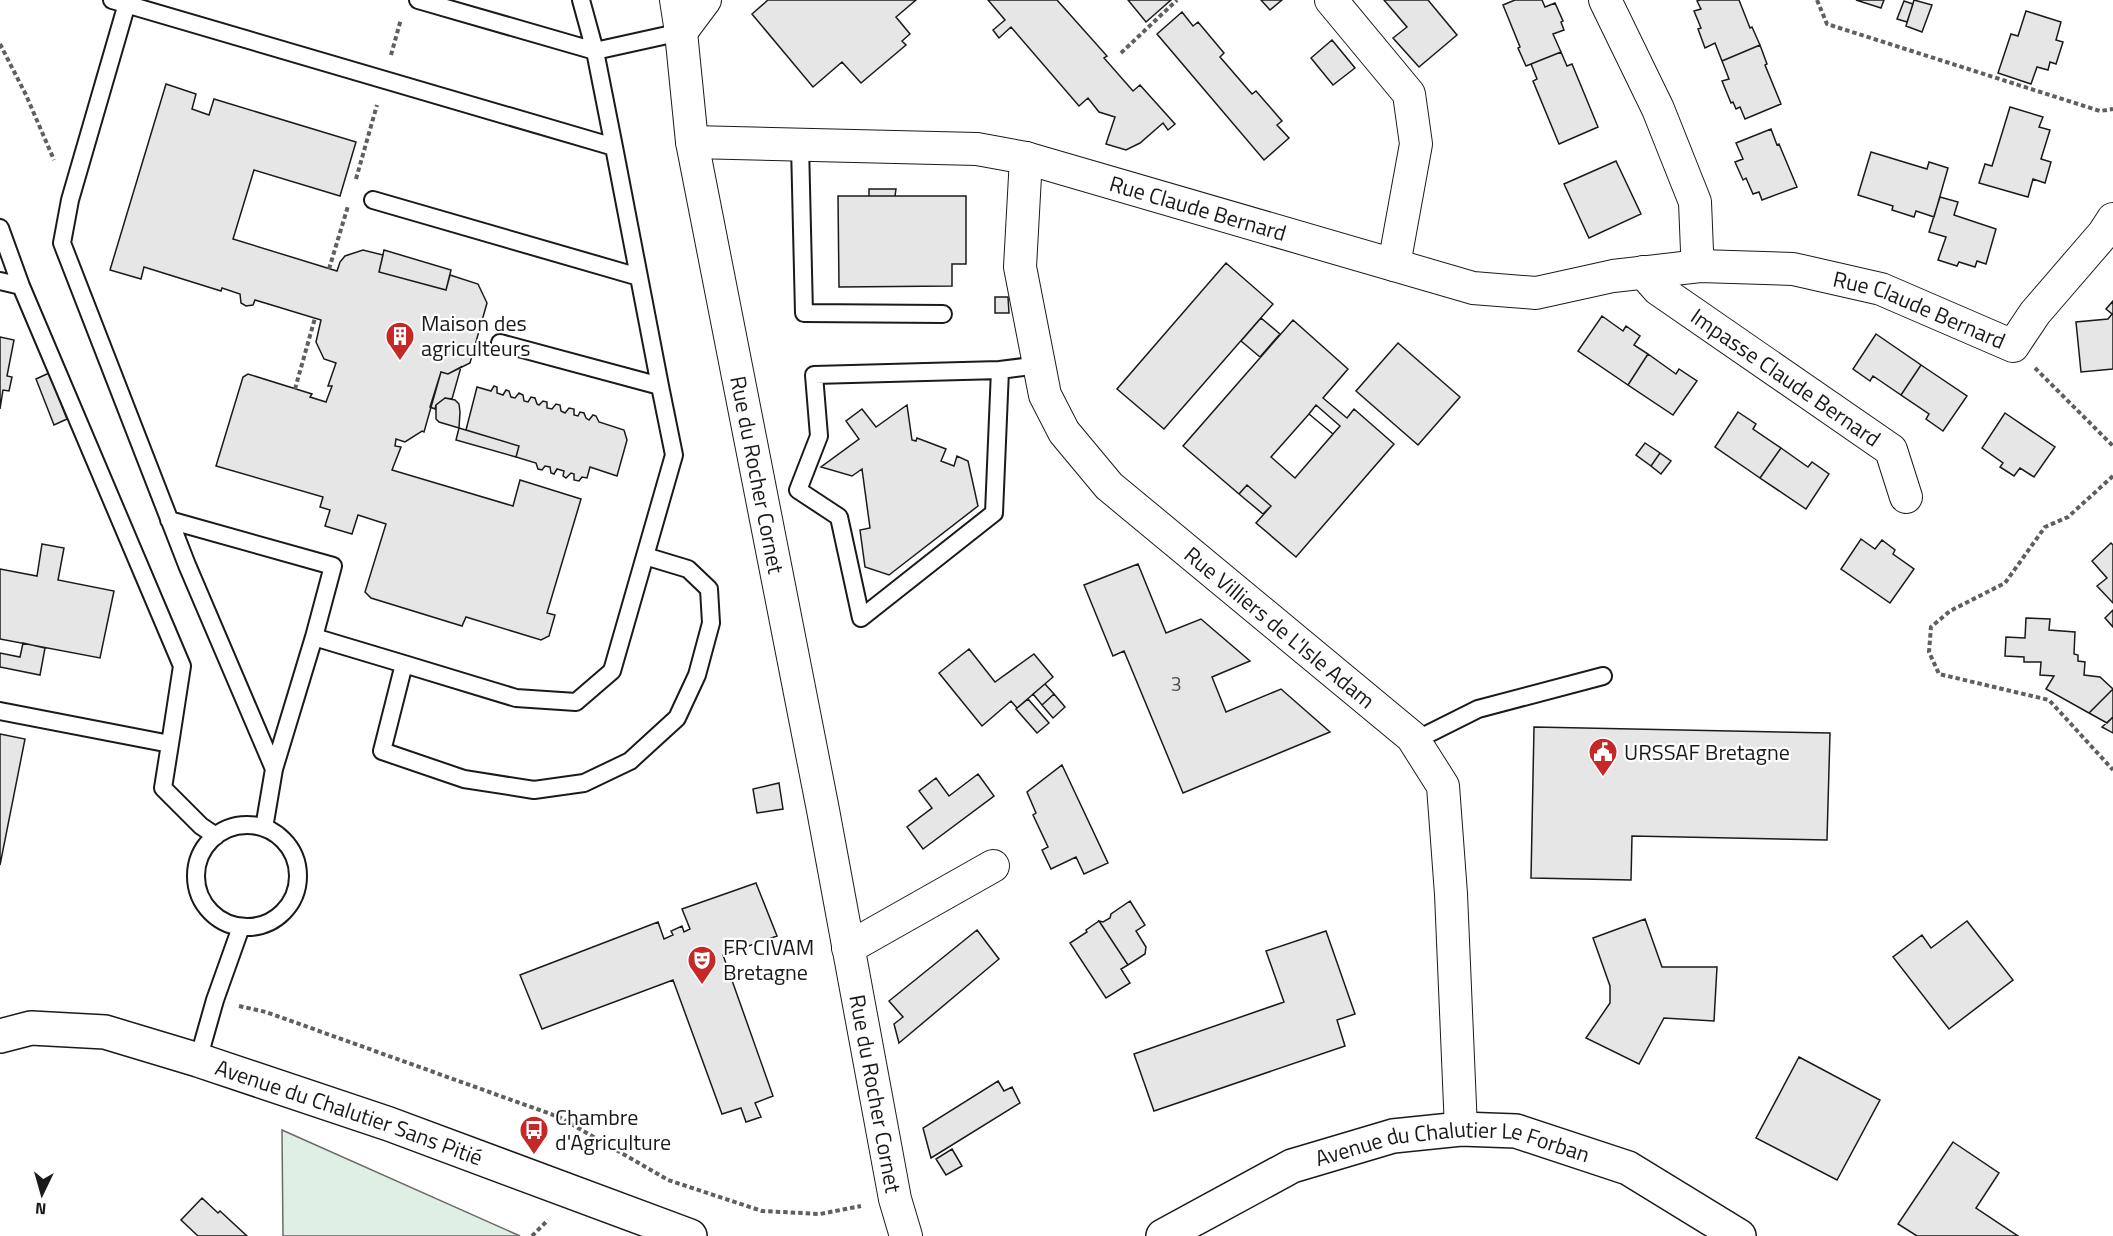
<svg xmlns="http://www.w3.org/2000/svg" width="2113" height="1236" font-family="'Titillium Web',sans-serif">
	<rect width="100%" height="100%" fill="#fff"/>
	<!-- green -->
	<path fill="#e0efe3" stroke="#6a6a6a" stroke-width="1.5" d="M282,1130L520,1236H283Z"/>
	<!-- building -->
	<path fill="#e6e6e6" stroke="#1a1a1a" stroke-width="1.5" fill-rule="evenodd" d="M768,0H916L896,17L910,34L902,41L906,45L861,83L842,62L813,87L752,14Z
		M988,0H1057L1107,56L1104,58L1133,91L1140,85L1175,124L1168,130L1163,123L1140,143L1126,150L1106,144L1115,117L1099,112L1088,98L1079,106L1011,27L999,38L993,30L1005,20Z
		M1128,0H1171L1146,22Z
		M1261,0H1282L1270,10Z
		M1384,0H1428L1457,35L1419,67L1393,38L1407,27Z
		M1515,0H1542L1545,7L1555,3L1563,21L1561,22L1564,30L1553,34L1561,52L1526,66L1518,48L1520,47L1503,5Z
		M1700,0H1739L1750,28L1752,27L1760,45L1722,61L1715,43L1705,48L1698,29L1701,28L1694,11L1701,9L1697,1Z
		M1856,0H1884L1881,8Z
		M1914,0L1932,5L1922,32L1906,26Z
		M1904,1L1913,4L1907,22L1897,19Z
		M2026,11L2061,22L2056,40L2063,42L2056,64L2050,62L2048,70L2037,67L2031,84L1998,73L2011,34L2018,36Z
		M1182,12L1193,26L1198,22L1224,53L1220,57L1252,94L1256,91L1282,121L1277,125L1289,138L1264,160L1157,34Z
		M1332,40L1355,68L1333,85L1311,58Z
		M1760,45L1767,64L1765,65L1781,104L1745,119L1740,107L1736,109L1733,102L1731,103L1722,81L1729,79L1722,61Z
		M1561,52L1567,66L1572,64L1598,127L1559,144L1533,81L1537,79L1531,64Z
		M166,84L196,94L192,109L209,115L214,99L356,142L340,196L254,170L233,239L337,271L340,262L345,256L363,250L383,255L379,272L446,290L450,275L478,284L487,303L470,363L448,374L441,372L424,432L422,431L405,442L396,439L395,446L401,447L392,470L513,506L520,480L581,499L547,613L555,615L549,636L541,640L466,617L462,626L371,598L365,592L386,524L358,515L352,534L325,526L330,510L320,507L323,497L216,466L243,377L248,374L312,394L310,397L326,402L332,386H328L336,363L324,359L316,342L321,320L255,300L253,305L246,306L241,303L240,294L222,288L221,291L144,267L141,279L110,270Z
		M2010,107L2043,117L2039,127L2050,130L2041,159L2051,162L2045,183L2033,179L2028,197L1979,183L1985,164L1992,166Z
		M1771,129L1777,145L1779,144L1797,187L1762,200L1759,192L1753,194L1746,178L1743,180L1735,162L1743,159L1736,143Z
		M1871,152L1927,169L1929,162L1948,168L1934,217L1916,211L1914,217L1892,210L1893,206L1858,195Z
		M1616,161L1641,214L1589,238L1564,184Z
		M869,189H896L895,196H869Z
		M838,196H966V264H952V286L839,287Z
		M1940,197L1958,202L1954,215L1996,229L1986,264L1977,261L1975,267L1959,262L1957,266L1938,260L1946,237L1929,232Z
		M384,250L451,270L446,290L379,272Z
		M1226,263L1273,304L1164,429L1117,389Z
		M995,297H1008L1009,313H995Z
		M2113,301V369L2081,372L2076,322L2108,319L2112,314L2106,309Z
		M1602,316L1623,331L1626,326L1640,336L1634,345L1648,354L1628,385L1578,351Z
		M1261,318L1280,334L1260,357L1241,341Z
		M1293,320L1348,369L1323,398L1347,418L1354,409L1394,444L1296,557L1256,523L1271,506L1247,485L1239,494L1183,446ZM1309,414L1333,434L1295,478L1271,457Z
		M1876,334L1921,365L1901,395L1873,376L1870,381L1853,369Z
		M0,337L14,340L7,376L12,377L9,391L3,390L0,409Z
		M1398,343L1460,397L1418,445L1356,391Z
		M1648,354L1676,374L1679,369L1697,381L1673,415L1628,385Z
		M1921,365L1967,396L1943,431L1926,419L1929,414L1901,395Z
		M461,367L452,399L445,398L436,405L435,409L430,407L441,372L448,374Z
		M49,373L67,419L54,425L36,379Z
		M494,386L497,387V393L503,395L506,390L509,391L511,397L515,398L519,393L523,395L524,401L528,402L531,397L535,398L537,404L539,405L543,401L547,402V408L552,409L556,404L560,405L561,411L565,413L569,408L574,409V415L578,416L580,412L584,413L586,418L589,420L593,415L596,416L599,422L624,430L627,440L617,476L590,467L587,478L582,477L579,481L574,480V474L571,473L566,478L563,476L564,471L557,469L554,474L551,473L550,467L545,466L542,470L538,469L536,463L516,457L519,446L466,430L477,387L491,391Z
		M445,398L455,400L459,404L460,412L459,428L439,422L436,419V405Z
		M907,405L912,440L916,441L917,438L946,449L941,461L954,466L957,456L968,461L978,506L889,575L865,567L860,530L870,528L862,469L852,476L821,467L859,439L846,421L862,409L876,427Z
		M1316,405L1340,426L1333,434L1309,414Z
		M1738,412L1756,424L1753,429L1781,448L1760,478L1715,447Z
		M2005,413L2055,447L2034,477L2020,468L2014,476L2000,467L2003,463L1982,448Z
		M459,428L519,446L516,457L456,440Z
		M1645,443L1660,453L1651,466L1636,455Z
		M1781,448L1808,467L1812,462L1829,474L1806,509L1760,478Z
		M1660,453L1671,461L1661,474L1651,466Z
		M1247,485L1271,506L1263,514L1239,494Z
		M1861,539L1875,549L1882,540L1895,550L1893,554L1914,569L1890,603L1841,569Z
		M2111,543L2113,545V603L2097,586L2107,578L2092,561Z
		M42,544L64,548L58,580L114,591L100,658L0,639V569L37,576Z
		M1138,564L1166,633L1201,619L1250,661L1212,677L1226,712L1281,689L1330,732L1183,793L1124,651L1113,656L1084,585Z
		M2113,610V627L2105,618Z
		M2026,618L2050,619L2049,630L2075,632L2074,654L2078,655V661L2085,662L2084,675L2100,677L2113,689L2089,713L2046,689L2054,676L2040,675L2041,662H2024V657L2005,656L2006,637L2025,638Z
		M23,643L45,648L40,675L0,667V653L20,657Z
		M969,649L995,682L1034,654L1053,677L1017,708L1011,701L982,726L939,673Z
		M1045,684L1054,694L1042,705L1033,694Z
		M2113,689V717L2107,723L2089,713Z
		M1054,694L1065,707L1053,718L1042,705Z
		M1028,699L1049,723L1037,733L1016,709Z
		M2113,717V733L2102,727Z
		M1534,727L1830,733L1827,840L1632,836L1631,880L1531,878Z
		M0,734L25,739L0,865Z
		M1062,765L1108,863L1084,874L1076,857L1051,869L1042,850L1048,847L1033,815L1036,813L1027,792Z
		M978,774L994,796L923,849L907,827L932,808L919,791L936,778L949,796Z
		M779,783L783,809L757,813L753,789Z
		M756,883L777,936L723,955L773,1096L755,1103L761,1117L746,1122L741,1108L722,1114L673,980L542,1029L520,975L658,922L664,939L673,935L671,931L682,926L684,932L690,929L682,909Z
		M1130,901L1145,925L1136,931L1146,947L1145,954L1128,965L1099,921L1103,922L1110,918L1111,914Z
		M1645,919L1662,967H1717L1714,1021L1664,1018L1639,1064L1586,1038L1610,1003V986L1593,938Z
		M1099,921L1128,965L1121,969L1130,983L1106,998L1070,943L1087,932L1086,930Z
		M1967,921L2013,980L1949,1029L1893,957L1922,935L1931,948Z
		M977,930L999,959L899,1043L894,1024L903,1017L889,1001Z
		M1326,931L1355,1014L1337,1020L1345,1046L1154,1111L1134,1054L1284,1002L1266,951Z
		M1799,1057L1880,1100L1837,1180L1756,1138Z
		M998,1081L1004,1091L1012,1087L1020,1103L931,1158L923,1128Z
		M1953,1142L1999,1173L1976,1208L2018,1236H1917L1898,1224Z
		M952,1149L962,1166L946,1175L936,1159Z
		M202,1198L218,1213L220,1211L247,1236H198L181,1220Z"/>
	<g fill="none" stroke-linecap="round" stroke-linejoin="round">
		<!-- service casing -->
		<g stroke="#1a1a1a" stroke-width="20">
			<path id="service" d="M112,0L614,147L660,386
				M128,0L70,200L62,243L187,565L274,769L264,828
				M418,0L595,51L681,32
				M581,0L595,51L614,147
				M800,145L804,313L943,314
				M373,200L639,277
				M0,228L21,286L182,666L170,744L0,711
				M0,281L21,286
				M500,343L660,386L674,455L612,671L576,702L516,698L404,664L382,751L464,779L534,790L584,783L630,761L677,718L697,675L711,623L709,589L688,569L645,556
				M1000,370L814,375L819,436L798,490L839,517L861,618L994,513L1000,370L1039,365
				M169,520L333,566L314,637L404,664
				M1412,737L1426,735L1478,709L1603,676
				M170,744L163,788L201,826L216,836
				M274,769L314,637
				M196 876a51 51 0 1 1 102 0a51 51 0 1 1-102 0Z
				M198,1060L215,1000L241,927"/>
		</g>
		<!-- minor casing -->
		<g stroke="#1a1a1a" stroke-width="34">
			<g id="minor">
				<path id="s1" d="M676,0L681,32L692,142L823,810L895,1199L906,1236"/>
				<path d="M1331,0L1409,94L1416,144L1394,265"/>
				<path d="M1605,0L1658,109L1695,202L1697,251L1700,266"/>
				<path d="M681,32L705,0"/>
				<path id="s2" d="M692,142L977,149L1026,158L1473,288L1536,293L1613,276L1700,266L1793,269L1881,289L2013,346L2035,313L2104,233L2113,219"/>
				<path id="s3" d="M1026,158L1020,267L1045,395L1064,432L1109,486L1412,737L1443,786L1451,894L1461,1129"/>
				<path id="s4" d="M1643,272L1658,289L1891,450L1906,497"/>
				<path d="M848,948L993,866"/>
			</g>
		</g>
		<!-- tertiary casing -->
		<g stroke="#1a1a1a" stroke-width="36">
			<g id="tertiary">
				<path id="s5" d="M0,1036L31,1028L105,1032L198,1060L389,1124L690,1236"/>
				<path id="s6" d="M1163,1236L1292,1166L1393,1136L1461,1129L1516,1131L1628,1168L1739,1236"/>
			</g>
		</g>
		<!-- path -->
		<path stroke="#5f5f5f" stroke-width="4" stroke-dasharray="4.5 3" stroke-linecap="butt" d="M1817,0L1827,24L2100,111L2113,109
			M0,44L26,95L54,160
			M1121,53L1177,0
			M391,55L401,19
			M356,179L377,105
			M329,269L348,206
			M2035,368L2113,446
			M295,389L315,318
			M2113,476L2068,517L2045,527L2005,583L1950,611L1931,627L1929,652L1939,674L2049,700L2113,770
			M239,1006L266,1012L559,1117L668,1180L762,1211L820,1214L861,1206
			M532,1236L548,1220"/>
		<!-- service -->
		<use href="#service" stroke="#fff" stroke-width="16"/>
		<!-- minor -->
		<use href="#minor" stroke="#fff" stroke-width="32"/>
		<!-- tertiary -->
		<use href="#tertiary" stroke="#fff" stroke-width="33"/>
	</g>
	<!-- icons -->
	<defs>
		<g id="building-pin" transform="scale(1.5)"><path d="M0 17L-7.5 6A9.5 9.5 0 1 1 7.5 6Z" fill="#c62828" stroke="#fff"/><path d="M-4-6H4V6H1V3H-1V6H-4ZM-2.5-4.3h1.7v1.8h-1.7ZM.8-4.3h1.7v1.8H.8ZM-2.5-1h1.7V.8h-1.7ZM.8-1h1.7V.8H.8Z" fill="#fff"/></g>
		<g id="civic-pin" transform="scale(1.5)"><path d="M0 17L-7.5 6A9.5 9.5 0 1 1 7.5 6Z" fill="#c62828" stroke="#fff"/><path d="M-.6-6.5H3V-4.5H.6V-3L4-1V1h2V6H-6V1h2V-1L-.6-3ZM-1.2 2.5V6h2.4V2.5Z" fill="#fff"/></g>
		<g id="theatre-pin" transform="scale(1.5)"><path d="M0 17L-7.5 6A9.5 9.5 0 1 1 7.5 6Z" fill="#c62828" stroke="#fff"/><path d="M-5-5.5Q0-4 5-5.5V0Q5 5 0 6Q-5 5-5 0ZM-3.3-2.5H-1v1.5H-3.3ZM1-2.5H3.3v1.5H1ZM-2.8 1Q0 5.5 2.8 1Z" fill="#fff"/></g>
		<g id="bus-pin" transform="scale(1.5)"><path d="M0 17L-7.5 6A9.5 9.5 0 1 1 7.5 6Z" fill="#c62828" stroke="#fff"/><path d="M-5-6H5V4H4V6H2V4H-2V6H-4V4H-5ZM-3.5-4V0h7V-4ZM-3.5 1.2v1.5H-2V1.2ZM2 1.2v1.5H3.5V1.2Z" fill="#fff"/></g>
	</defs>
	<g fill-rule="evenodd">
		<use href="#building-pin" x="400" y="336"/>
		<use href="#civic-pin" x="1603" y="752"/>
		<use href="#theatre-pin" x="702" y="960"/>
		<use href="#bus-pin" x="534" y="1130"/>
	</g>
	<g text-anchor="middle" dominant-baseline="central" stroke-width="4.5" stroke-linejoin="round" paint-order="stroke">
		<!-- number labels -->
		<g font-size="20" fill="#4d4d4d">
			<text x="1176" y="683">3</text>
		</g>
		<!-- street labels -->
		<g font-size="22" fill="#1a1a1a" stroke="#fff">
			<text stroke="none"><textPath href="#s2" startOffset="514">Rue Claude Bernard</textPath></text>
			<text stroke="none"><textPath href="#s2" startOffset="1256">Rue Claude Bernard</textPath></text>
			<text stroke="none"><textPath href="#s4" startOffset="178">Impasse Claude Bernard</textPath></text>
			<text stroke="none"><textPath href="#s1" startOffset="482">Rue du Rocher Cornet</textPath></text>
			<text stroke="none"><textPath href="#s3" startOffset="573">Rue Villiers de L'Isle Adam</textPath></text>
			<text stroke="none"><textPath href="#s1" startOffset="1112">Rue du Rocher Cornet</textPath></text>
			<text stroke="none"><textPath href="#s5" startOffset="363">Avenue du Chalutier Sans Pitié</textPath></text>
			<text stroke="none"><textPath href="#s6" startOffset="312">Avenue du Chalutier Le Forban</textPath></text>
		</g>
		<!-- poi labels -->
		<g font-size="22" fill="#1a1a1a" stroke="#fff" text-anchor="start">
			<text x="421" y="323">Maison des<tspan x="421" dy="25">agriculteurs</tspan></text>
			<text x="1624" y="752">URSSAF Bretagne</text>
			<text x="723" y="947">FR CIVAM<tspan x="723" dy="25">Bretagne</tspan></text>
			<text x="555" y="1117">Chambre<tspan x="555" dy="25">d'Agriculture</tspan></text>
		</g>
	</g>
	<!-- north arrow -->
	<g transform="translate(42 1194) rotate(185)" stroke="#ffffff" stroke-width="4.5" paint-order="stroke">
	<path d="M0-4.5L10 22L0 15L-10 22Z" fill="#1a1a1a"/>
	<text y="-9" font-size="16" font-weight="bold" text-anchor="middle" fill="#1a1a1a">N</text>
	</g>
</svg>
